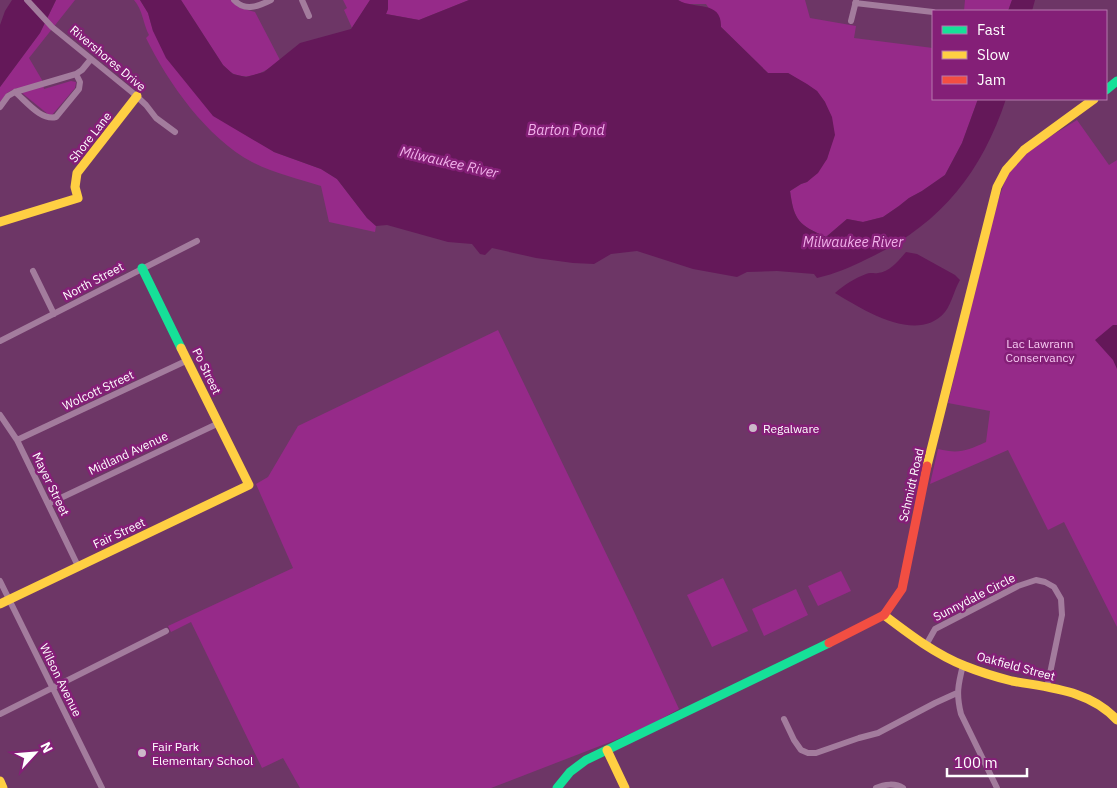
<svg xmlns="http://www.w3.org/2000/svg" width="1117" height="788" font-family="'IBM Plex Sans',sans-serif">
	<rect width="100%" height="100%" fill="#6d3666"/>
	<!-- green -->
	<path fill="#962a89" d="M56,0H75L29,58L42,80L44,89L71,81L76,82L75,88L52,115H49L16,88L7,93L0,102V87L40,33Z
		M134,0H140L148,13L153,31L274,152L321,169L337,179L367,218L376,226L375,232L329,222L321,186C299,179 273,173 252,162C207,138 168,83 146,38L149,35C143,24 143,10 134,0Z
		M181,0H233L244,9L255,12L280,60C268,71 248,82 232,73C229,72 226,68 223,65Z
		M343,0H370L352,28L344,10L347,8Z
		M388,0H469L419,20L386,14L388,9Z
		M678,0H805L810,18L856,26L854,38L933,48V99H978L962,143L945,175L922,191L909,198L899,206L883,217L863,222L847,219L826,237C799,225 794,221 790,191L801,184L807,182L827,159L830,148L825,102L817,91L788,73H768L721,27L706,4H685Z
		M965,0H1012L1008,11H964Z
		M1077,120L1109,165L1117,160V627L1064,522L1048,530L1008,450L930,484L938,449C959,454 966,451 986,442L990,411L948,403L992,218L1007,175L1025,152Z
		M498,330L630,603L679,709L650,725L618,739L491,788H300L283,758L262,768L191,622L171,632L168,626L293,568L256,484L268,477L298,426Z
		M841,571L851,591L818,606L808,586Z
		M723,578L748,631L712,647L687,595Z
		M796,589L808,615L764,636L752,609Z"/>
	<!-- water -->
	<path fill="#641859" d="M12,0H56L40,33L0,87V25L5,11Z
		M140,0H181L223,65L233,74L246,77L264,72L300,43L351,29L370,0H388V9L386,14L419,20L469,0H678C695,10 722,0 721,27L768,73H788L807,84L817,91L825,102L832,117L835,135L827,159L818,173L807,182L801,184L790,191C794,221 799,225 826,237L847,219L863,222L883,217L899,206L909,198L922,191L945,175L962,143L978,99H1006C981,174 940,225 867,259C851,267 835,274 817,278L814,274L777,271L747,272L737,277L693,269L637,251L611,254L594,264L573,263L536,258L492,248L485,255L480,254L472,244L448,242L387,225L376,226L367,218L337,179L321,169L274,152L213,116L166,58L153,31L148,13Z
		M1012,0H1035L1032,11H1008Z
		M906,252L917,254L955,275L960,280C954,290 952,303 945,312C917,345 862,309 835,293C844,285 855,278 866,274C870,272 874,274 878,273C890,272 898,261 906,252Z
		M1113,325H1117V369L1113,360L1095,340Z"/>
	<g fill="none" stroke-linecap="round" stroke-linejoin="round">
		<!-- street -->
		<path stroke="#a37c9d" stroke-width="6" d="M27,0L52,27L133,93L146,105L156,118L175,132
			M234,0C245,12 259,6 271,0
			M302,0L309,16
			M855,3L933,12
			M851,21L856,1
			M15,92C26,101 41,121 56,117L79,89L80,82L76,74
			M0,107L8,96L15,92L76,74L82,70L91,59
			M33,271L54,314
			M0,341L197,241
			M0,415L17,440L78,566
			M17,440L188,360
			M48,504L219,423
			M0,581L102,788
			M926,645L935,629L1018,586L1036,580L1045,582L1054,587L1061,599L1062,615L1047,688
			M963,665C958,685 956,694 961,714L997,788
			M0,714L166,631
			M784,719L794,740L801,750L808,753H816L859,738L878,733L935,703L957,693
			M876,788C884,784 896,783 903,788"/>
		<!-- fast -->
		<path stroke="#16e098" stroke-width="9" d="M1106,90L1117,81
			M142,268L181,348
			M557,788L570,772L586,760L829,643"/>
		<!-- slow -->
		<path stroke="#ffcf43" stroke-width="9" d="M0,222L78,198L75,187L77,173L137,96
			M927,466L997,187L1006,170L1024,150L1094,99
			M0,604L249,485L181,348
			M884,615C909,634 935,654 965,666C980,672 996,677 1012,681C1050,688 1090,690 1117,720
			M607,750L625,788
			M0,781L3,788"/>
		<!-- jam -->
		<path stroke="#f24e42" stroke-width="9" d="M829,643L884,615L902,589L927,466"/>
	</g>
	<!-- markers -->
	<g fill="#ccb9c9" stroke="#841f77" stroke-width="2">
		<circle cx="753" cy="428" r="5"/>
		<circle cx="142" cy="753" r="5"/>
	</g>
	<g text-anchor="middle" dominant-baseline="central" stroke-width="5" stroke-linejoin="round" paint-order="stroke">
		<!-- street labels -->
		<g font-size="12" fill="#fff" stroke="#841f77">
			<text transform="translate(108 58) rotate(40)">Rivershores Drive</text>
			<text transform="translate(90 137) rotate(-52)">Shore Lane</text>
			<text transform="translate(93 281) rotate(-28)">North Street</text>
			<text transform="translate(207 371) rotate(64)">Po Street</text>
			<text transform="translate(98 390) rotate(-25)">Wolcott Street</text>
			<text transform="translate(128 453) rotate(-25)">Midland Avenue</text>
			<text transform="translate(51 484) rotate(64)">Mayer Street</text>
			<text transform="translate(911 485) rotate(-77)">Schmidt Road</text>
			<text transform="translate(119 533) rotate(-25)">Fair Street</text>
			<text transform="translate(974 597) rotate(-27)">Sunnydale Circle</text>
			<text transform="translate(1016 666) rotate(15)">Oakfield Street</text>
			<text transform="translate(61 680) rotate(64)">Wilson Avenue</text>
		</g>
		<!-- park labels -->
		<g font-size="12" fill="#f7caf2" stroke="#841f77">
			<text x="1040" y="343">Lac Lawrann<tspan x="1040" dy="14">Conservancy</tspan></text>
		</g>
		<!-- poi labels -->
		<g font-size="12" fill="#fff" stroke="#841f77" text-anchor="start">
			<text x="763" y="428">Regalware</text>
			<text x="152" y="746">Fair Park<tspan x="152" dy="14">Elementary School</tspan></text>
		</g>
		<!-- water labels -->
		<g font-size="14" font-style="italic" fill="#f1b1ea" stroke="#841f77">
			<text x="566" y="130">Barton Pond</text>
			<text transform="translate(449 162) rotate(13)">Milwaukee River</text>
			<text x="853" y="242">Milwaukee River</text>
		</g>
	</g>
	<!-- legend -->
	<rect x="932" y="10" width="175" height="90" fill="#841f77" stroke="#b579ad"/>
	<rect x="942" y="26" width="25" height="8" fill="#16e098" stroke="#b579ad"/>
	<text x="977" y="35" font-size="15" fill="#ffffff">Fast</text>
	<rect x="942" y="51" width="25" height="8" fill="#ffcf43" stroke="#b579ad"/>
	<text x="977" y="60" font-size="15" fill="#ffffff">Slow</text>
	<rect x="942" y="76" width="25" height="8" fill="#f24e42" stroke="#b579ad"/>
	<text x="977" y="85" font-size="15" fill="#ffffff">Jam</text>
	<!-- north arrow -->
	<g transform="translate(35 753) rotate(64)" stroke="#841f77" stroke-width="4" paint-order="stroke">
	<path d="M0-4L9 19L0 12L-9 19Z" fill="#ffffff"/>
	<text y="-8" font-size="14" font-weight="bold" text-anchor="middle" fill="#ffffff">N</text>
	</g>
	<!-- scale -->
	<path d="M947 768v8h80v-8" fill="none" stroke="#ffffff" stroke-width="2.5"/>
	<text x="954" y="768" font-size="15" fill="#ffffff" stroke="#841f77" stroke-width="4" paint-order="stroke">100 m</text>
</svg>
